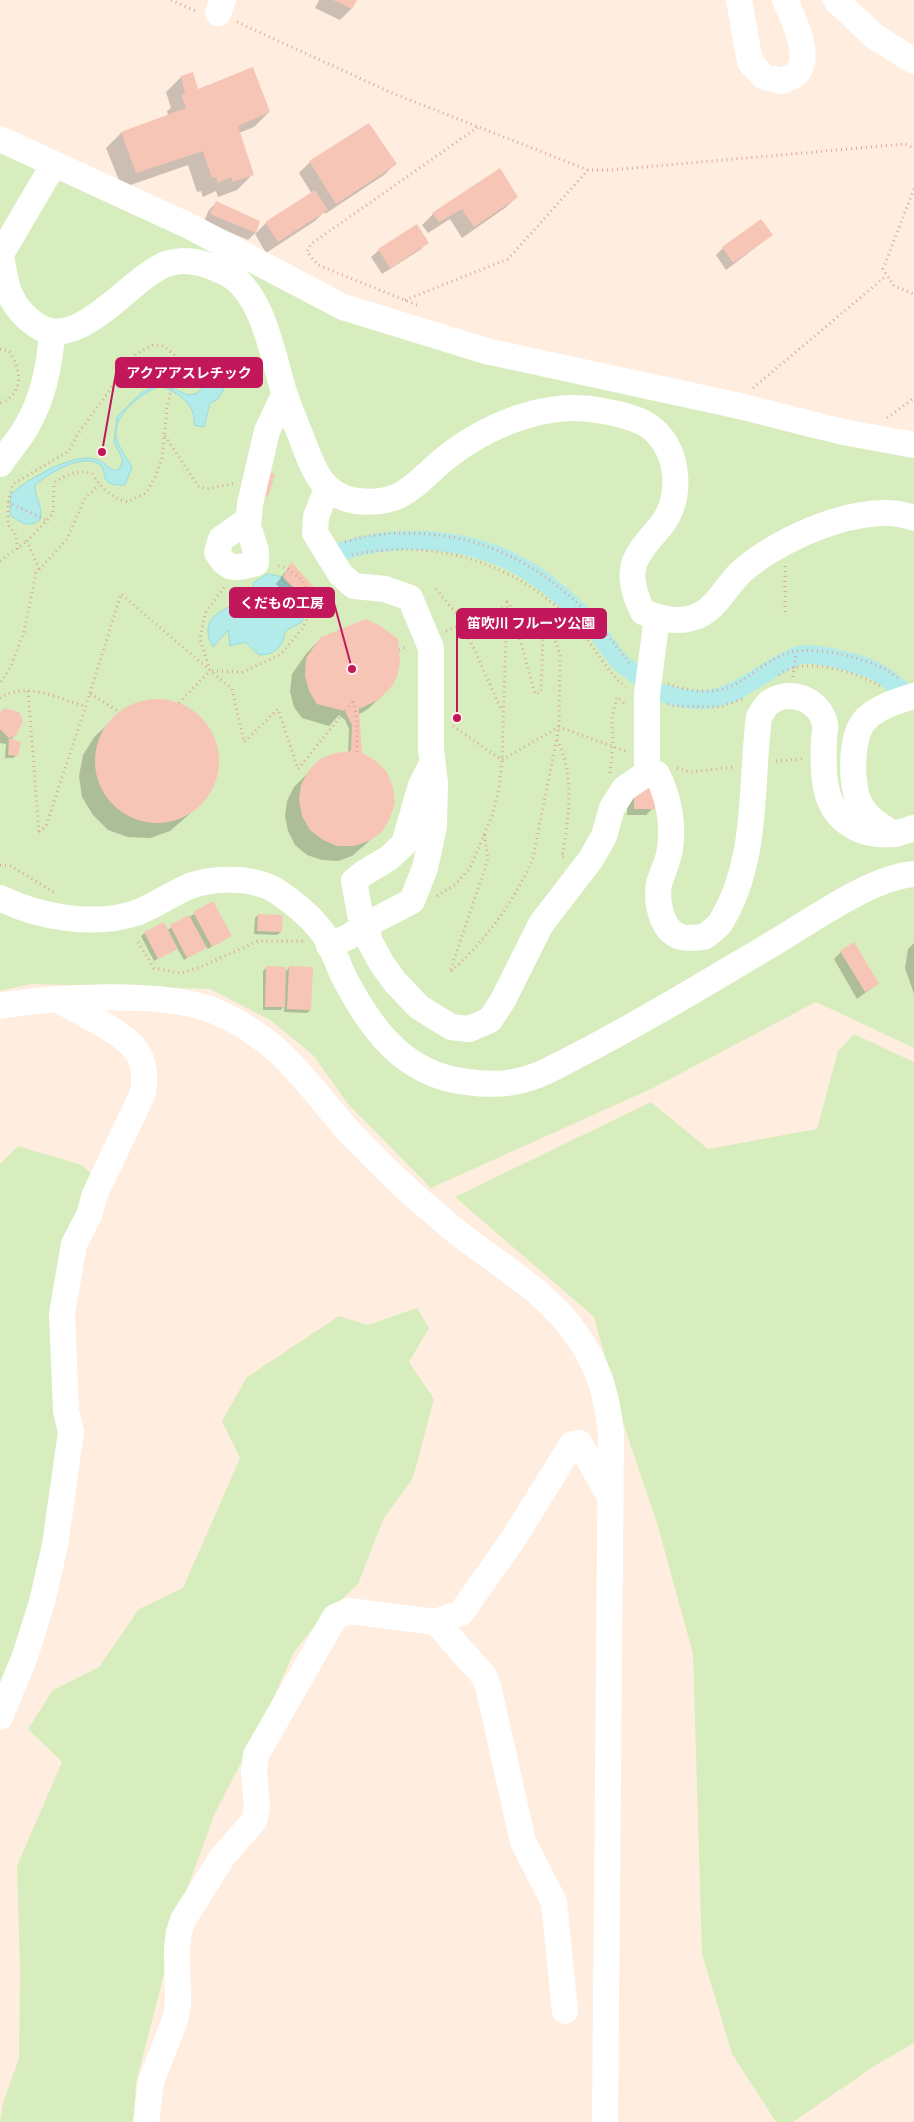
<svg xmlns="http://www.w3.org/2000/svg" width="914" height="2122" font-family="Barlow,'Noto Sans JP',sans-serif">
	<rect width="100%" height="100%" fill="#ffeee0"/>
	<!-- green -->
	<path fill="#d8edbd" d="M0,149L231,257L647,395L812,438L894,453H914V1048L816,1002L651,1089L431,1188L348,1104L313,1055L270,1020L210,989L31,984L0,991Z
		M854,1034L914,1062V2043L876,2065L793,2122H776L732,2054L702,1954L693,1654L657,1523L624,1426L594,1317L455,1197L651,1102L708,1149L817,1129L838,1051Z
		M18,1146L82,1165L95,1177L75,1285V1381L20,1692L0,1731V1164Z
		M417,1308L429,1328L409,1362L434,1399L413,1478L384,1518L358,1584L318,1622L294,1652L264,1719L215,1813L175,1922L161,1986L136,2083L134,2122H0L3,2103L19,2058L20,1972L17,1866L62,1762L28,1729L53,1690L99,1667L139,1609L183,1588L240,1458L222,1421L247,1377L339,1316L368,1325Z"/>
	<!-- water -->
	<path fill="#b3eaea" stroke="#98dcdd" d="M216,381H228L218,399L210,403L204,427L194,425C196,404 179,393 160,386C142,393 114,413 116,436C118,447 127,458 132,467L125,485C95,486 110,471 99,464C81,453 48,474 35,485C34,498 44,506 40,520C28,528 21,523 10,515L11,494C28,479 72,453 95,459C103,461 107,467 115,471L120,468L123,460L114,442L117,417L141,393L157,384L169,386L187,395L195,394L206,385Z
		M268,574L283,577V581C299,591 308,603 302,622L285,631C283,646 276,655 259,655L245,642L230,646L228,630L213,647C195,615 228,609 250,597L254,582Z"/>
	<!-- shadow -->
	<path fill="#0003" d="M319,0H355L351,9L340,20L315,8Z
		M181,77L197,91L269,112L254,127L239,133L252,175L237,190L218,197L216,191L203,197L201,191L197,192L188,165L122,188L106,148L121,133L168,116L167,111L171,108L166,92Z
		M310,162L395,164L384,175L325,214L324,212L315,221L266,253L255,234L266,223L312,194L299,173Z
		M517,197L505,208L462,238L450,219L428,233L422,225L433,214Z
		M216,203L258,222L255,233L248,240L204,221L209,210Z
		M417,226L428,242L420,250L382,274L371,257L379,250Z
		M772,235L726,270L716,255L723,248Z
		M291,564L314,588L306,595L293,602L276,584Z
		M321,638L384,694L368,709L358,715L360,753L381,831L352,856L338,861L322,860L307,855L295,845L288,831L285,816L287,801L294,787L321,760L348,754L349,729L345,720L339,715L329,726L302,718L294,707L290,692L292,674L306,654Z
		M147,700L169,701L187,707L201,718L212,734L218,752V771L212,789L201,804L170,831L150,838L128,837L108,830L93,815L82,797L79,776L83,755L95,736L127,707Z
		M0,713L15,735L11,740L17,755L13,758H5L6,744L0,743Z
		M635,788L653,808L646,815H627V795Z
		M213,903L230,935L208,949L206,946L184,960L177,948L154,961L141,936L145,933L167,930Z
		M258,915L281,932L277,935L254,934L255,918Z
		M914,943V994L905,968L908,949Z
		M841,952L877,984L857,999L834,959Z
		M267,967L285,972L290,967L310,1010L307,1013L284,1012V1006L281,1010H263V971Z"/>
	<g fill="none" stroke-linecap="round" stroke-linejoin="round">
		<!-- canal -->
		<path stroke="#b3eaea" stroke-width="19" d="M336,553C398,531 477,537 533,574C553,587 569,603 586,618C600,632 608,649 621,663C627,668 634,672 640,677
			M666,694C728,714 747,677 797,656C811,650 861,664 875,671C887,677 896,685 906,694"/>
	</g>
	<!-- building -->
	<path fill="#f7c5b5" d="M333,0H357L352,9Z
		M253,67L270,112L238,126L254,175L233,182L231,177L218,183L216,177L212,178L203,151L136,173L121,132L186,108L181,95L185,93L181,76L193,72L198,89Z
		M369,123L397,164L336,204L309,161Z
		M500,168L518,197L474,227L462,209L439,222L432,213Z
		M315,190L328,210L278,242L265,222Z
		M216,201L260,221L256,233L210,214Z
		M761,219L773,235L733,263L722,247Z
		M417,224L429,243L390,268L378,249Z
		M264,471L275,474L268,497L258,494Z
		M291,562L315,588L301,595L283,577Z
		M366,619L379,625L398,639L400,662L397,677L392,686L378,700L359,709L362,753L376,761L387,772L393,787L395,803L390,818L382,832L369,841L354,846H337L323,840L310,830L302,816L299,800L301,785L309,770L320,759L335,753L351,751L352,725L345,711L317,704L309,691L305,676L306,658L321,637Z
		M95 761a62 62 0 1 1 124 0a62 62 0 1 1-124 0Z
		M4,708L19,712L23,721L16,736L9,738L0,729V713Z
		M9,738L21,742L18,756L8,755Z
		M634,787H655V809H634Z
		M213,901L232,936L212,947L193,912Z
		M258,914L283,915L282,932L257,931Z
		M189,915L207,948L187,958L170,925Z
		M164,922L178,949L158,959L144,932Z
		M854,942L879,984L865,992L840,951Z
		M266,966L286,967L285,1007H265Z
		M289,966L313,967L311,1010L287,1009Z"/>
	<g fill="none" stroke-linecap="round" stroke-linejoin="round">
		<!-- path -->
		<path stroke="#dba898" stroke-width="3" stroke-dasharray="1 4" stroke-linecap="butt" d="M171,0L198,12
			M237,22L392,93L588,170H610L905,144L914,148
			M914,189L883,269L894,286L914,294
			M405,300L508,259L588,170
			M417,305L318,265L307,252L311,244L478,127
			M0,349L9,351C21,368 25,394 0,403
			M753,388L886,276
			M887,418L914,398
			M165,436L198,486L207,489L235,483
			M8,502L48,521
			M345,542C373,533 398,532 427,534C517,541 579,594 630,664
			M18,549L15,533L8,525V502L13,484L69,451L77,435L136,354L153,345L164,346L174,355L177,365L167,407L162,458L155,477L146,493L127,502C111,497 101,488 92,473C76,470 67,474 54,483L53,514L27,541L39,569
			M352,555C437,536 524,565 581,631C596,649 608,674 626,687
			M0,561L27,541
			M785,566V613
			M436,589L460,618L502,711
			M446,631L506,606
			M399,650L408,646
			M210,670L200,639L205,613L225,586
			M212,671L242,672L258,665L281,654L302,629L309,615V593L302,580L288,569L276,565
			M779,675C804,655 855,672 880,686
			M793,677L796,653
			M1,682L10,668L24,632L36,573L67,539L85,498L99,485
			M668,684C687,691 712,695 732,686C750,677 765,662 785,654C812,643 876,659 898,678
			M28,691L39,832
			M90,693L121,594L232,689L244,742L278,709L298,769L354,700
			M0,698C26,681 57,698 84,706
			M354,701L357,722V752
			M179,703L210,671
			M668,704L672,706L720,707L745,698
			M453,726L502,760L559,727L626,751
			M557,740C575,774 569,820 562,857L566,856
			M776,761L802,759
			M677,768L690,772L735,767
			M610,773L613,746L612,717L617,697L624,703L625,706
			M39,832L46,826L90,693L119,712
			M0,865L11,866L55,893
			M437,896L456,884L470,868L492,816L499,788L502,760L507,602L510,604L535,694L541,692L543,635L551,628L560,655L559,727L533,858C515,900 485,942 450,972L488,859L484,833
			M138,942L154,968L180,973L198,968L258,941H304"/>
		<!-- minor -->
		<path stroke="#fff" stroke-width="26" d="M739,0L750,62L764,77L782,81C786,79 792,77 796,74C813,57 793,18 785,0
			M836,0L874,36L914,61
			M218,13L223,0
			M0,139L189,226L343,307L486,351L744,407L843,432L914,445
			M0,248C5,281 6,304 36,325C79,355 131,275 169,263C190,257 210,265 228,274C263,293 273,357 284,392C289,408 296,424 302,439C313,468 322,497 357,501C407,507 418,478 452,453C494,422 551,400 603,411C620,414 643,419 655,431C679,454 682,496 663,523C654,535 639,549 634,564C629,580 636,598 643,612C659,618 675,623 692,618C715,612 725,587 741,572C777,539 865,499 914,518
			M1,254L54,164
			M0,464C9,450 22,437 29,422C44,395 50,363 52,333
			M327,488L316,517L315,533L341,575L354,586L385,589L410,598L431,648V749L435,783L434,826L425,868L412,901L366,925L370,942L382,964L395,982L419,1007L451,1027L469,1029L490,1020L503,1000L541,924L591,859L604,836L612,808L624,789L647,773L657,774C668,796 674,823 670,848C669,861 662,872 659,884C656,901 661,931 681,937C687,939 697,937 704,937C709,933 717,928 721,922C759,859 750,786 759,717C762,712 766,705 770,702C791,688 820,700 825,724C826,729 824,734 824,739C823,769 821,808 851,825C865,834 878,835 895,834
			M248,520L221,539L217,552C227,571 237,569 256,563V551L248,526L250,504L267,431L284,395
			M914,696C897,701 878,707 866,719C850,734 850,786 860,804C867,818 881,827 895,834L914,828
			M647,773V694L657,617
			M0,898C38,917 94,927 136,913C155,906 171,894 190,886C214,877 252,877 275,890C292,901 308,914 320,929C330,941 336,959 342,973C369,1027 403,1075 467,1082C497,1086 520,1084 547,1071C624,1033 698,988 772,944C810,922 871,877 914,874
			M329,946L350,936L366,925L360,914L354,881L364,873L389,858L404,844L421,785L432,764
			M0,1006C54,997 163,990 214,1011C282,1039 306,1084 352,1135C370,1153 388,1172 407,1189C427,1207 448,1226 470,1242C509,1271 548,1294 577,1335C599,1367 607,1395 611,1433L605,2122
			M436,1622L484,1676L488,1686L523,1842L554,1902L565,2011
			M0,1717L25,1656L42,1602L55,1545L71,1432L66,1411L62,1314L74,1244L89,1215L95,1194L143,1093C149,1055 134,1043 104,1025C89,1017 74,1008 59,1000
			M146,2122L151,2082L175,2020L178,2004L177,1949L179,1932L183,1920L223,1856L254,1821L257,1807L254,1771L256,1755L335,1617L349,1611L436,1622L461,1613L512,1541L572,1444L579,1443L611,1498"/>
	</g>
	<!-- callouts -->
	<path fill="none" stroke="#c2185b" stroke-width="2" d="M102 452L116 373M352 669L334 603M457 718L457 623"/>
	<g fill="#c2185b" stroke="#fff3e9" stroke-width="2">
		<circle cx="102" cy="452" r="5"/>
		<circle cx="352" cy="669" r="5"/>
		<circle cx="457" cy="718" r="5"/>
	</g>
	<g fill="#c2185b" stroke="#c2185b" stroke-width="2">
		<rect x="116" y="358" width="146" height="29" rx="5"/>
		<rect x="230" y="588" width="104" height="29" rx="5"/>
		<rect x="457" y="609" width="149" height="29" rx="5"/>
	</g>
	<g font-size="14" text-anchor="middle" font-weight="bold" fill="#fff">
		<text x="189" y="378">アクアアスレチック</text>
		<text x="282" y="608">くだもの工房</text>
		<text x="531" y="628">笛吹川 フルーツ公園</text>
	</g>
</svg>
